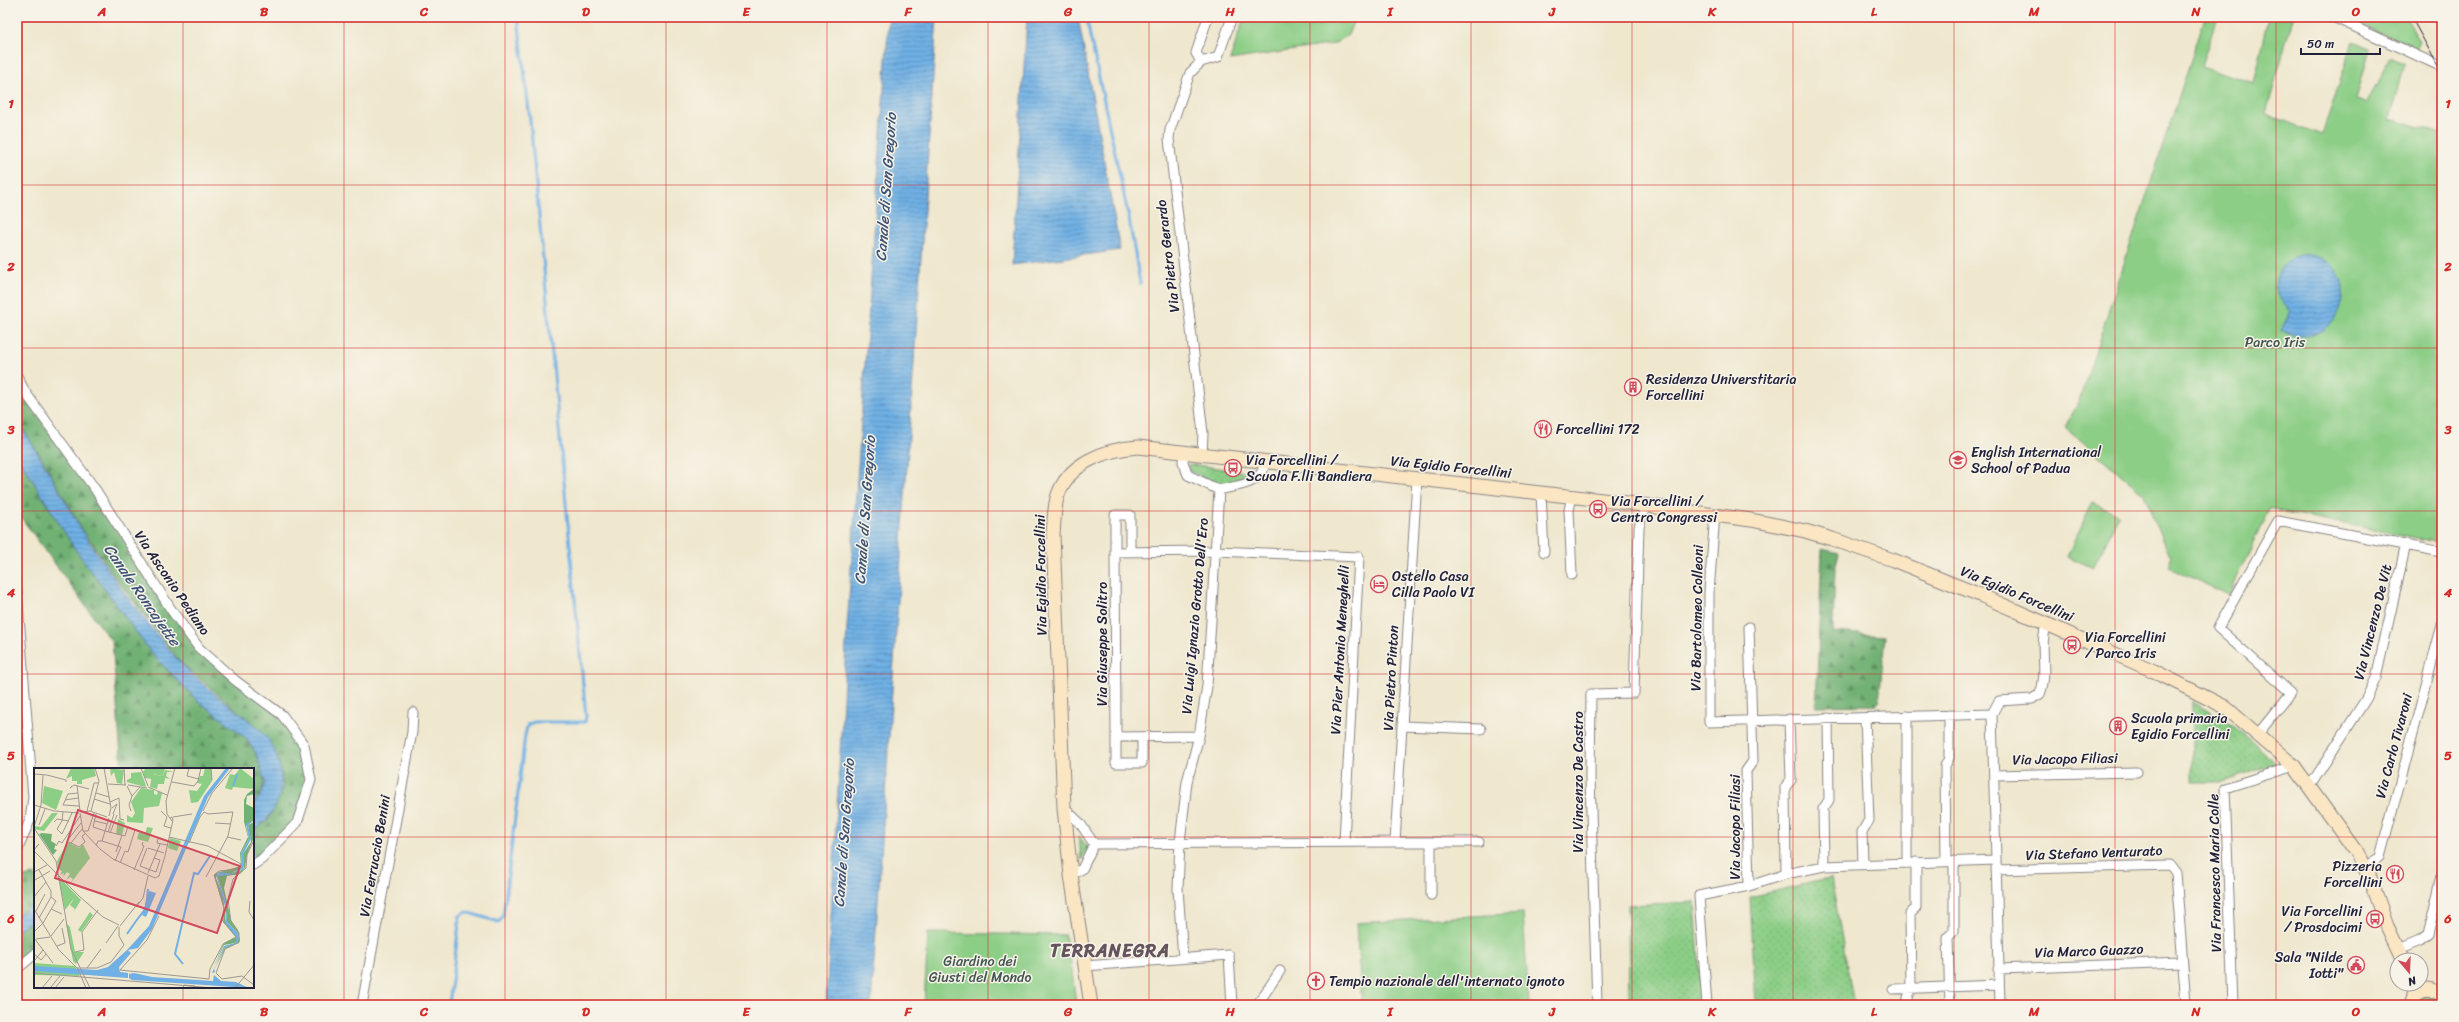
<svg xmlns="http://www.w3.org/2000/svg" width="2459" height="1022" font-family="Sriracha,sans-serif">
	<defs>
		<pattern id="grass-dots" width="8" height="8" patternUnits="userSpaceOnUse"><rect width="8" height="8" fill="#8cce86"/><path d="M2 2h.1M6 6h.1" fill="none" stroke="#78b175" stroke-width="1.8" stroke-linecap="round"/></pattern>
		<pattern id="forest-firs" width="22" height="20" patternUnits="userSpaceOnUse"><rect width="22" height="20" fill="#71b173"/><path d="M5 1l3.5 6h-7zM16 11l3.5 6h-7z" fill="#5c9060"/></pattern>
		<pattern id="water-rules" width="6" height="5" patternUnits="userSpaceOnUse"><rect width="6" height="5" fill="#70b0e4"/><path d="M0 2.5h6" fill="none" stroke="#5c8fba"/></pattern>
	</defs>
	<rect width="100%" height="100%" fill="#f7f3e8"/>
	<filter id="ink" filterUnits="userSpaceOnUse"><feTurbulence type="fractalNoise" baseFrequency=".025" numOctaves="2"/><feDisplacementMap in="SourceGraphic" scale="8" xChannelSelector="R" yChannelSelector="G"/><feConvolveMatrix kernelMatrix="1 2 1 2 8 2 1 2 1" color-interpolation-filters="sRGB"/></filter>
	<filter id="wash" filterUnits="userSpaceOnUse"><feTurbulence type="fractalNoise" baseFrequency=".012" numOctaves="4" result="noise"/><feDisplacementMap in="SourceGraphic" scale="16" xChannelSelector="R" yChannelSelector="G"/><feGaussianBlur stdDeviation="0.9" result="paint"/><feColorMatrix in="noise" values="0 0 0 0 0 0 0 0 0 0 0 0 0 0 0 0 0 1.4 0 .05"/><feComposite in="paint" operator="in"/></filter>
	<g filter="url(#wash)">
		<rect width="100%" height="100%" fill="#efe7ce"/>
		<!-- grass -->
		<path fill="url(#grass-dots)" stroke="#577860" d="M1189,464L1253,473L1251,477L1219,486L1190,471Z
			M2192,702C2223,719 2252,737 2275,764L2222,782H2192Z
			M1079,836L1088,848L1081,860Z
			M1831,878L1854,1005H1756L1750,897Z
			M1695,902L1702,1005H1601V1003L1629,1001L1628,905Z
			M2428,995L2435,998L2438,1005H2418L2421,998Z"/>
		<!-- forest -->
		<path fill="url(#forest-firs)" stroke="#4a6a57" d="M17,386L91,490L197,650L281,716L302,745L309,780L296,821L253,864V831L268,820L283,786L281,773L273,747L259,729L181,663L114,576L81,527L43,460L17,420Z
			M17,455L73,546L153,655L196,699L245,737C261,759 273,782 253,806V769H122L112,642L17,512Z
			M1822,549L1839,553L1835,568L1833,632L1885,636L1879,702L1876,705L1816,706Z
			M35,875V902L17,916V878Z
			M35,917V950L17,966V931Z"/>
		<!-- park -->
		<path fill="#8cce86" stroke="#577860" d="M1244,17H1355L1348,35L1334,44L1230,60Z
			M2205,17H2217L2201,67L2254,83L2269,17H2293L2266,114L2322,135L2353,42L2370,49L2356,100L2367,103L2390,57L2405,64L2390,119L2442,133V543L2269,509L2229,595L2168,567L2172,556L2163,542L2144,494L2065,427L2080,398Z
			M2343,17H2406L2419,41L2416,47Z
			M2093,502L2119,515L2093,568L2067,556Z
			M1523,913L1529,1005H1362L1356,923Z
			M928,933L1065,935L1071,963L1076,1005H924Z"/>
		<!-- water -->
		<path fill="url(#water-rules)" stroke="#496990" d="M889,17H937L871,1005H826L847,627Z
			M1027,17H1078L1120,250L1012,265Z
			M2299,254C2374,256 2344,360 2281,331L2291,311C2267,292 2272,267 2299,254Z
			M17,420C40,455 59,491 80,527C105,568 135,608 165,645C183,668 206,687 229,705C244,717 264,729 273,747C288,779 283,811 253,831V806L262,793L265,782L256,753L245,737L196,699L153,655L73,546L17,455Z
			M35,902V917L17,931V916Z"/>
		<g fill="none" stroke-linecap="round" stroke-linejoin="round">
			<!-- stream -->
			<path stroke="#70b0e4" stroke-width="3" d="M1086,17L1129,219L1140,283
				M449,1005L460,916L466,912L499,922L503,916L525,735L528,724L535,722H585L586,716L530,120L518,17"/>
		</g>
	</g>
	<g filter="url(#ink)">
		<g fill="none" stroke-linecap="round" stroke-linejoin="round">
			<!-- street casing -->
			<g stroke="#888484" stroke-width="11">
				<path id="street" d="M2333,17L2442,67
					M1201,62L1196,53L1208,17
					M17,376L25,392L95,489L172,611L199,648L236,681L282,715L304,745L311,780L297,823L262,859L253,865
					M1184,452L1183,462L1188,475L1219,490C1239,485 1261,485 1265,463
					M1202,455L1203,433L1169,139L1170,130L1190,73L1201,62L1218,57L1232,17
					M1417,479L1395,842H1431V895
					M1541,493L1544,552
					M1572,496L1569,510L1572,575
					M1715,514L1709,592V722L1992,714
					M1115,552V515H1130V552
					M17,591L33,797L30,820L17,851
					M1907,716V862
					M1402,726L1481,729
					M2257,735L2291,693L2218,628L2278,521L2442,552
					M1199,736L1116,737L1115,552L1215,551L1359,557L1344,841
					M1116,737V763H1142V737
					M1994,775L2137,772
					M2310,786L2366,699L2376,678L2406,544
					M1064,808L1080,823L1094,844L1082,869L1071,875
					M1431,842H1479
					M1094,844L1395,842
					M1946,861L1945,766L1949,758V715
					M1863,864L1862,832L1869,820L1865,718
					M1824,866L1823,809L1829,800L1828,718
					M2365,867L2380,857L2442,625
					M1996,870L2170,865L2176,873L2186,1005
					M1786,874L1785,787L1791,780L1789,719
					M1749,886L1746,771L1753,761L1749,627
					M2398,949L2420,940L2428,934L2442,876
					M1183,958L1178,889L1180,842L1187,782L1199,736L1207,686L1219,490
					M1085,966L1229,955L1232,1005
					M17,969L35,954
					M1998,969L2181,962
					M1893,989L1999,985
					M362,1005L412,732L413,712
					M1257,1005L1280,971
					M1597,1005L1590,777L1591,694L1634,693L1639,527L1645,506
					M1707,1005L1699,896L1749,886L1786,874L1824,866L1996,860
					M1906,1005L1911,988L1910,914L1916,908V862
					M1950,1005L1948,937L1954,931V861
					M2000,1005L1992,714L1999,701L2032,699L2040,694C2049,672 2038,646 2047,623
					M2233,1005L2225,788L2294,766"/>
			</g>
			<!-- secondary casing -->
			<g stroke="#888484" stroke-width="15">
				<path id="secondary" d="M1091,1005L1071,875L1064,808L1053,535C1054,523 1054,510 1057,498C1067,463 1106,449 1138,447L1620,502L1751,520L1805,531L1832,539L1893,560L1980,595L2154,671L2225,707L2294,766L2357,853L2371,880L2388,928L2403,960
					M2412,1005L2415,995C2424,986 2434,988 2442,996"/>
			</g>
			<!-- street -->
			<use href="#street" stroke="#fff" stroke-width="9"/>
			<!-- secondary -->
			<use href="#secondary" stroke="#fbe6c4" stroke-width="13"/>
			<!-- tram -->
			<path stroke="#22223b" stroke-width="1" d="M2411,17L2442,73"/>
		</g>
	</g>
	<!-- grid -->
	<path fill="none" stroke="#d62828" stroke-width="1" stroke-opacity="0.55" d="M183,17V769M344,17V1005M505,17V1005M666,17V1005M827,17V1005M988,17V1005M1149,17V1005M1310,17V1005M1471,17V1005M1632,17V1005M1793,17V1005M1954,17V1005M2115,17V1005M2276,17V1005M17,185H2442M17,348H2442M17,511H2442M17,674H2442M17,837H35M253,837H2442M183,987V1005"/>
	<!-- icons -->
	<defs>
		<g id="building-ring" transform="scale(0.9)"><circle r="9.5" fill="#f7f3e8" stroke="#d1495b" stroke-width="1.5"/><path d="M-4-6H4V6H1V3H-1V6H-4ZM-2.5-4.3h1.7v1.8h-1.7ZM.8-4.3h1.7v1.8H.8ZM-2.5-1h1.7V.8h-1.7ZM.8-1h1.7V.8H.8Z" fill="#d1495b"/></g>
		<g id="restaurant-ring" transform="scale(0.9)"><circle r="9.5" fill="#f7f3e8" stroke="#d1495b" stroke-width="1.5"/><path d="M-5-6h1v4h1v-4h1v4h1v-4h1v5L-1.5 .5V6h-2V.5L-5-1ZM5-6V6H3V1.5H1.5Q1.5-4 5-6Z" fill="#d1495b"/></g>
		<g id="school-ring" transform="scale(0.9)"><circle r="9.5" fill="#f7f3e8" stroke="#d1495b" stroke-width="1.5"/><path d="M0-5L7-2L0 1L-7-2ZM-4 1L0 2.5L4 1V4Q0 6-4 4Z" fill="#d1495b"/></g>
		<g id="bus-ring" transform="scale(0.9)"><circle r="9.5" fill="#f7f3e8" stroke="#d1495b" stroke-width="1.5"/><path d="M-5-6H5V4H4V6H2V4H-2V6H-4V4H-5ZM-3.5-4V0h7V-4ZM-3.5 1.2v1.5H-2V1.2ZM2 1.2v1.5H3.5V1.2Z" fill="#d1495b"/></g>
		<g id="hotel-ring" transform="scale(0.9)"><circle r="9.5" fill="#f7f3e8" stroke="#d1495b" stroke-width="1.5"/><path d="M-6-4.5h1.5V1H6V5H4.5V3h-9V5H-6ZM-4 0a1.8 1.8 0 1 1 3.6 0ZM.5 0V-2.5h3Q6-2.5 6 0Z" fill="#d1495b"/></g>
		<g id="civic-ring" transform="scale(0.9)"><circle r="9.5" fill="#f7f3e8" stroke="#d1495b" stroke-width="1.5"/><path d="M-.6-6.5H3V-4.5H.6V-3L4-1V1h2V6H-6V1h2V-1L-.6-3ZM-1.2 2.5V6h2.4V2.5Z" fill="#d1495b"/></g>
		<g id="church-ring" transform="scale(0.9)"><circle r="9.5" fill="#f7f3e8" stroke="#d1495b" stroke-width="1.5"/><path d="M-1.2-6h2.4v3.5h3.3v2.4h-3.3V6h-2.4V-.1h-3.3v-2.4h3.3Z" fill="#d1495b"/></g>
	</defs>
	<g fill-rule="evenodd">
		<use href="#building-ring" x="1633" y="387"/>
		<use href="#restaurant-ring" x="1543" y="429"/>
		<use href="#school-ring" x="1958" y="460"/>
		<use href="#bus-ring" x="1233" y="468"/>
		<use href="#bus-ring" x="1598" y="509"/>
		<use href="#hotel-ring" x="1379" y="584"/>
		<use href="#bus-ring" x="2072" y="645"/>
		<use href="#building-ring" x="2118" y="726"/>
		<use href="#restaurant-ring" x="2395" y="874"/>
		<use href="#bus-ring" x="2375" y="919"/>
		<use href="#civic-ring" x="2356" y="965"/>
		<use href="#church-ring" x="1316" y="981"/>
	</g>
	<g text-anchor="middle" dominant-baseline="central" stroke-width="3" stroke-linejoin="round" paint-order="stroke">
		<!-- street labels -->
		<g font-size="14" fill="#22223b" stroke="#f7f3e8">
			<text transform="translate(1168 256) rotate(-97)">Via Pietro Gerardo</text>
			<text transform="translate(1451 467) rotate(6)">Via Egidio Forcellini</text>
			<text transform="translate(1041 575) rotate(-91)">Via Egidio Forcellini</text>
			<text transform="translate(172 583) rotate(56)">Via Asconio Pediano</text>
			<text transform="translate(2017 594) rotate(23)">Via Egidio Forcellini</text>
			<text transform="translate(1195 616) rotate(-85)">Via Luigi Ignazio Grotto Dell'Ero</text>
			<text transform="translate(1697 618) rotate(-89)">Via Bartolomeo Colleoni</text>
			<text transform="translate(2373 622) rotate(-76)">Via Vincenzo De Vit</text>
			<text transform="translate(1102 644) rotate(-90)">Via Giuseppe Solitro</text>
			<text transform="translate(1340 650) rotate(-87)">Via Pier Antonio Meneghelli</text>
			<text transform="translate(1391 678) rotate(-87)">Via Pietro Pinton</text>
			<text transform="translate(2394 746) rotate(-75)">Via Carlo Tivaroni</text>
			<text transform="translate(2065 759) rotate(-1)">Via Jacopo Filiasi</text>
			<text transform="translate(1578 782) rotate(-90)">Via Vincenzo De Castro</text>
			<text transform="translate(1735 827) rotate(-90)">Via Jacopo Filiasi</text>
			<text transform="translate(2094 853) rotate(-2)">Via Stefano Venturato</text>
			<text transform="translate(375 856) rotate(-80)">Via Ferruccio Benini</text>
			<text transform="translate(2215 873) rotate(-91)">Via Francesco Maria Colle</text>
			<text transform="translate(2089 951) rotate(-2)">Via Marco Guazzo</text>
		</g>
		<!-- park labels -->
		<g font-size="14" fill="#425652" stroke="#f7f3e8">
			<text x="2275" y="342">Parco Iris</text>
			<text x="980" y="961">Giardino dei<tspan x="980" dy="16">Giusti del Mondo</tspan></text>
		</g>
		<!-- poi labels -->
		<g font-size="14" fill="#22223b" stroke="#f7f3e8" text-anchor="start">
			<text x="1646" y="379">Residenza Universtitaria<tspan x="1646" dy="16">Forcellini</tspan></text>
			<text x="1556" y="429">Forcellini 172</text>
			<text x="1971" y="452">English International<tspan x="1971" dy="16">School of Padua</tspan></text>
			<text x="1246" y="460">Via Forcellini /<tspan x="1246" dy="16">Scuola F.lli Bandiera</tspan></text>
			<text x="1611" y="501">Via Forcellini /<tspan x="1611" dy="16">Centro Congressi</tspan></text>
			<text x="1392" y="576">Ostello Casa<tspan x="1392" dy="16">Cilla Paolo VI</tspan></text>
			<text x="2085" y="637">Via Forcellini<tspan x="2085" dy="16">/ Parco Iris</tspan></text>
			<text x="2131" y="718">Scuola primaria<tspan x="2131" dy="16">Egidio Forcellini</tspan></text>
			<text x="2382" y="866" text-anchor="end">Pizzeria<tspan x="2382" dy="16">Forcellini</tspan></text>
			<text x="2362" y="911" text-anchor="end">Via Forcellini<tspan x="2362" dy="16">/ Prosdocimi</tspan></text>
			<text x="2343" y="957" text-anchor="end">Sala "Nilde<tspan x="2343" dy="16">Iotti"</tspan></text>
			<text x="1329" y="981">Tempio nazionale dell'internato ignoto</text>
		</g>
		<!-- water labels -->
		<g font-size="15" font-style="italic" fill="#3d5476" stroke="#f7f3e8">
			<text transform="translate(886 187) rotate(-86)">Canale di San Gregorio</text>
			<text transform="translate(865 510) rotate(-86)">Canale di San Gregorio</text>
			<text transform="translate(142 595) rotate(55)">Canale Roncajette</text>
			<text transform="translate(844 833) rotate(-86)">Canale di San Gregorio</text>
		</g>
		<!-- district labels -->
		<g font-size="18" font-weight="bold" letter-spacing="1" fill="#64545e" stroke="#f7f3e8">
			<text x="1110" y="951">TERRANEGRA</text>
		</g>
	</g>
	<!-- overview -->
	<g transform="translate(34 768)">
		<rect width="220" height="220" fill="#efe7ce"/>
		<path d="M37,0H60L62,8L48,12V16H43V13H38V8L32,11ZM76,0L90,2L88,16L83,15L80,4L77,8ZM112,0L121,1L131,0L129,8L119,6L118,11L111,10L109,4ZM107,4L111,15L112,18L111,19L93,14V12L97,10V5ZM107,20L120,22V26L123,27L124,23L128,25L125,38L110,40L109,55L93,54V47L98,50L101,45L97,34ZM18,45H24L10,63L0,61V58L7,59ZM84,51L91,55L88,67L82,66ZM0,195L41,198L46,208L0,207Z" fill="#8cce86"/>
		<path d="M220,21V26L213,28L212,36L220,40V52L212,58L215,71L207,85L208,100L195,106L184,105L182,110L189,128L192,155L202,165L203,172L201,175L190,177L178,202L190,175L202,169L189,154L190,142L180,107L182,105L207,98L206,85L214,69L210,54V32L213,26ZM220,54V69L213,87L211,100L206,106L193,108L190,120L197,152L204,162L206,172L205,175L191,181L180,202L191,179L202,176L205,170L203,164L193,154L191,131L183,108L206,103L210,100L209,86L217,74L214,57ZM8,65L18,66L17,73L22,76L20,81L23,82L19,87L5,66Z" fill="#71b173"/>
		<path d="M171,0L177,1L178,13L164,34L157,35L155,22L163,23L168,16L163,15L166,8H169ZM206,0L220,11V21L199,19L198,22L191,20L196,6L201,7ZM131,2L140,4H133L132,8L136,11L131,10L130,16H124L123,21L116,19L118,6L129,8ZM10,18L29,23L22,42L8,35ZM113,59L119,60L114,74L103,71L105,64L111,66ZM136,70L147,73L143,83L134,80ZM34,74L45,80L49,76L56,90L36,116L39,111L36,109L32,112L36,106L33,104L29,109L30,105L26,107L28,103L24,101L23,93ZM24,108L47,132L39,145L41,141L36,137L41,129L31,142ZM56,144L59,147L47,164L44,162ZM32,155L36,159L41,184H50L42,196L39,193Z" fill="#8cce86"/>
		<path d="M192,0H196L174,29L118,161L104,180L94,182L97,185L85,199L86,204L94,205V210L0,203V198L63,202L74,199L93,182L115,158L170,28ZM220,52L214,57L217,71L209,86L210,97L209,101L196,107L183,108L191,131L193,154L203,164L205,170L204,174L200,177L191,179L180,200L181,204L178,205L190,178L201,175L203,170L192,155L191,138L182,107L187,104L196,106L208,100L207,85L215,71L212,56ZM115,123L122,125L112,149L108,147ZM100,205L118,209L179,213L180,207L187,213L202,214L215,220L98,212L95,210V206Z" fill="#70b0e4"/>
		<path fill="none" stroke="#70b0e4" stroke-width="2" d="M199,18L203,6M102,153L112,140L114,121M93,166L102,153M149,196L141,186L160,105L164,106L176,88"/>
		<path fill="none" stroke="#9d9893" stroke-width="1" d="M70,0L77,40L75,48M90,0L91,17M107,0L114,18M155,0L153,8L165,11M177,0L178,12M0,6L13,7L32,12V14M138,14L160,18L164,13L167,0M74,16L92,17M43,17L46,43M94,17L113,20M38,18L36,20L40,17L55,21M93,18L98,28L95,37L97,43M114,19L133,27M44,25L34,26L29,37L45,38M62,25L75,29M98,28L106,19M60,31L76,36M31,32L44,30M76,34L85,30L86,51L90,52M0,37L20,43L45,45M78,40L83,36L79,46M53,43L60,15H64M57,43L65,13L61,0M127,43L133,49L130,58L137,60M169,43L178,25L199,0M29,44L28,53L23,61L28,66L38,45M47,44L56,43L73,49M46,45L49,63L66,81L79,91L121,110L125,108L131,88L139,52L138,49L136,50M62,46L59,59L71,63M139,49L158,46M166,49L170,44L174,46L199,44L194,68L172,109M61,53L73,56M138,53L133,46L132,33L141,0M20,54L23,51L35,53M181,55L197,56M5,57L11,41M0,59L7,37L9,7M0,60L22,93L37,181L56,220M49,63H54L60,45M71,63L91,68L94,58M74,64L80,46M76,65L83,47M193,69L207,72M124,71L123,75L133,77M220,72L213,87L212,100L199,111L194,131L197,154L205,165V174L191,181L182,205L188,211L208,208L220,217M33,73L47,55M68,73L87,79L81,93M35,74L45,79L51,74L48,68L51,66M37,75L48,61M155,75L166,49M22,78L25,73L28,75L46,48M62,78L64,73H68L75,50M113,80L106,98L122,104L126,92L120,90M114,80L130,85M0,82L5,76L2,79M0,83L45,128L69,149L85,157M82,84L88,67M86,95L91,83L94,84L101,62M5,102L17,123V129M100,102L110,78L108,77L109,74M0,104L13,97M114,105L126,76M1,112L16,103M0,129L12,114M216,133L215,144L220,152M102,139L109,130L114,108M0,141L25,182L44,201L52,220M17,141L28,146M2,143L11,126M125,148L113,172L86,202L175,211L176,201L189,176L202,169L188,152L190,139L180,107L185,103L203,101L207,96L174,78L135,69M5,150L17,129M86,158L105,134M0,164L9,155L22,133L17,129M17,168L30,151M0,170L19,195M2,171L16,169M72,175L84,158M23,178L31,175L28,160M41,184L50,182L48,164L64,142M0,186L7,192L12,186M1,192L9,182M43,200H63L77,194L90,177L85,168V159M53,200L67,181M0,205L180,220M17,219L26,208M8,220L18,208M21,220L30,209M149,220L150,217L161,218M201,220L220,197"/>
		<path fill="#d1495b" fill-opacity="0.15" stroke="#d1495b" stroke-width="2" d="M44,42L206,98L183,165L21,110Z"/>
		<rect width="220" height="220" fill="none" stroke="#22223b" stroke-width="2"/>
	</g>
	<!-- margin -->
	<rect width="2459" height="1022" fill="none" stroke="#f7f3e8" stroke-width="44"/>
	<!-- north arrow -->
	<g transform="translate(2409 972) rotate(161)"><circle r="19" fill="#f7f3e8" stroke="#a29fa3"/>
	<path d="M0-3L7 15L0 10L-7 15Z" fill="#d1495b"/>
	<text y="-6" font-size="11" font-weight="bold" text-anchor="middle" fill="#22223b">N</text>
	</g>
	<!-- scale -->
	<path d="M2301 48v6h79v-6" fill="none" stroke="#22223b" stroke-width="2"/>
	<text x="2307" y="48" font-size="12" fill="#22223b" stroke="#f7f3e8" stroke-width="3" paint-order="stroke">50 m</text>
	<rect x="22" y="22" width="2415" height="978" fill="none" stroke="#d62828" stroke-width="1.5"/>
	<g font-size="13" text-anchor="middle" font-weight="bold" fill="#d62828">
		<text x="102" y="16">A</text>
		<text x="264" y="16">B</text>
		<text x="424" y="16">C</text>
		<text x="586" y="16">D</text>
		<text x="746" y="16">E</text>
		<text x="908" y="16">F</text>
		<text x="1068" y="16">G</text>
		<text x="1230" y="16">H</text>
		<text x="1390" y="16">I</text>
		<text x="1552" y="16">J</text>
		<text x="1712" y="16">K</text>
		<text x="1874" y="16">L</text>
		<text x="2034" y="16">M</text>
		<text x="2196" y="16">N</text>
		<text x="2356" y="16">O</text>
		<text x="11" y="108">1</text>
		<text x="2448" y="108">1</text>
		<text x="11" y="271">2</text>
		<text x="2448" y="271">2</text>
		<text x="11" y="434">3</text>
		<text x="2448" y="434">3</text>
		<text x="11" y="597">4</text>
		<text x="2448" y="597">4</text>
		<text x="11" y="760">5</text>
		<text x="2448" y="760">5</text>
		<text x="11" y="923">6</text>
		<text x="2448" y="923">6</text>
		<text x="102" y="1016">A</text>
		<text x="264" y="1016">B</text>
		<text x="424" y="1016">C</text>
		<text x="586" y="1016">D</text>
		<text x="746" y="1016">E</text>
		<text x="908" y="1016">F</text>
		<text x="1068" y="1016">G</text>
		<text x="1230" y="1016">H</text>
		<text x="1390" y="1016">I</text>
		<text x="1552" y="1016">J</text>
		<text x="1712" y="1016">K</text>
		<text x="1874" y="1016">L</text>
		<text x="2034" y="1016">M</text>
		<text x="2196" y="1016">N</text>
		<text x="2356" y="1016">O</text>
	</g>
</svg>
